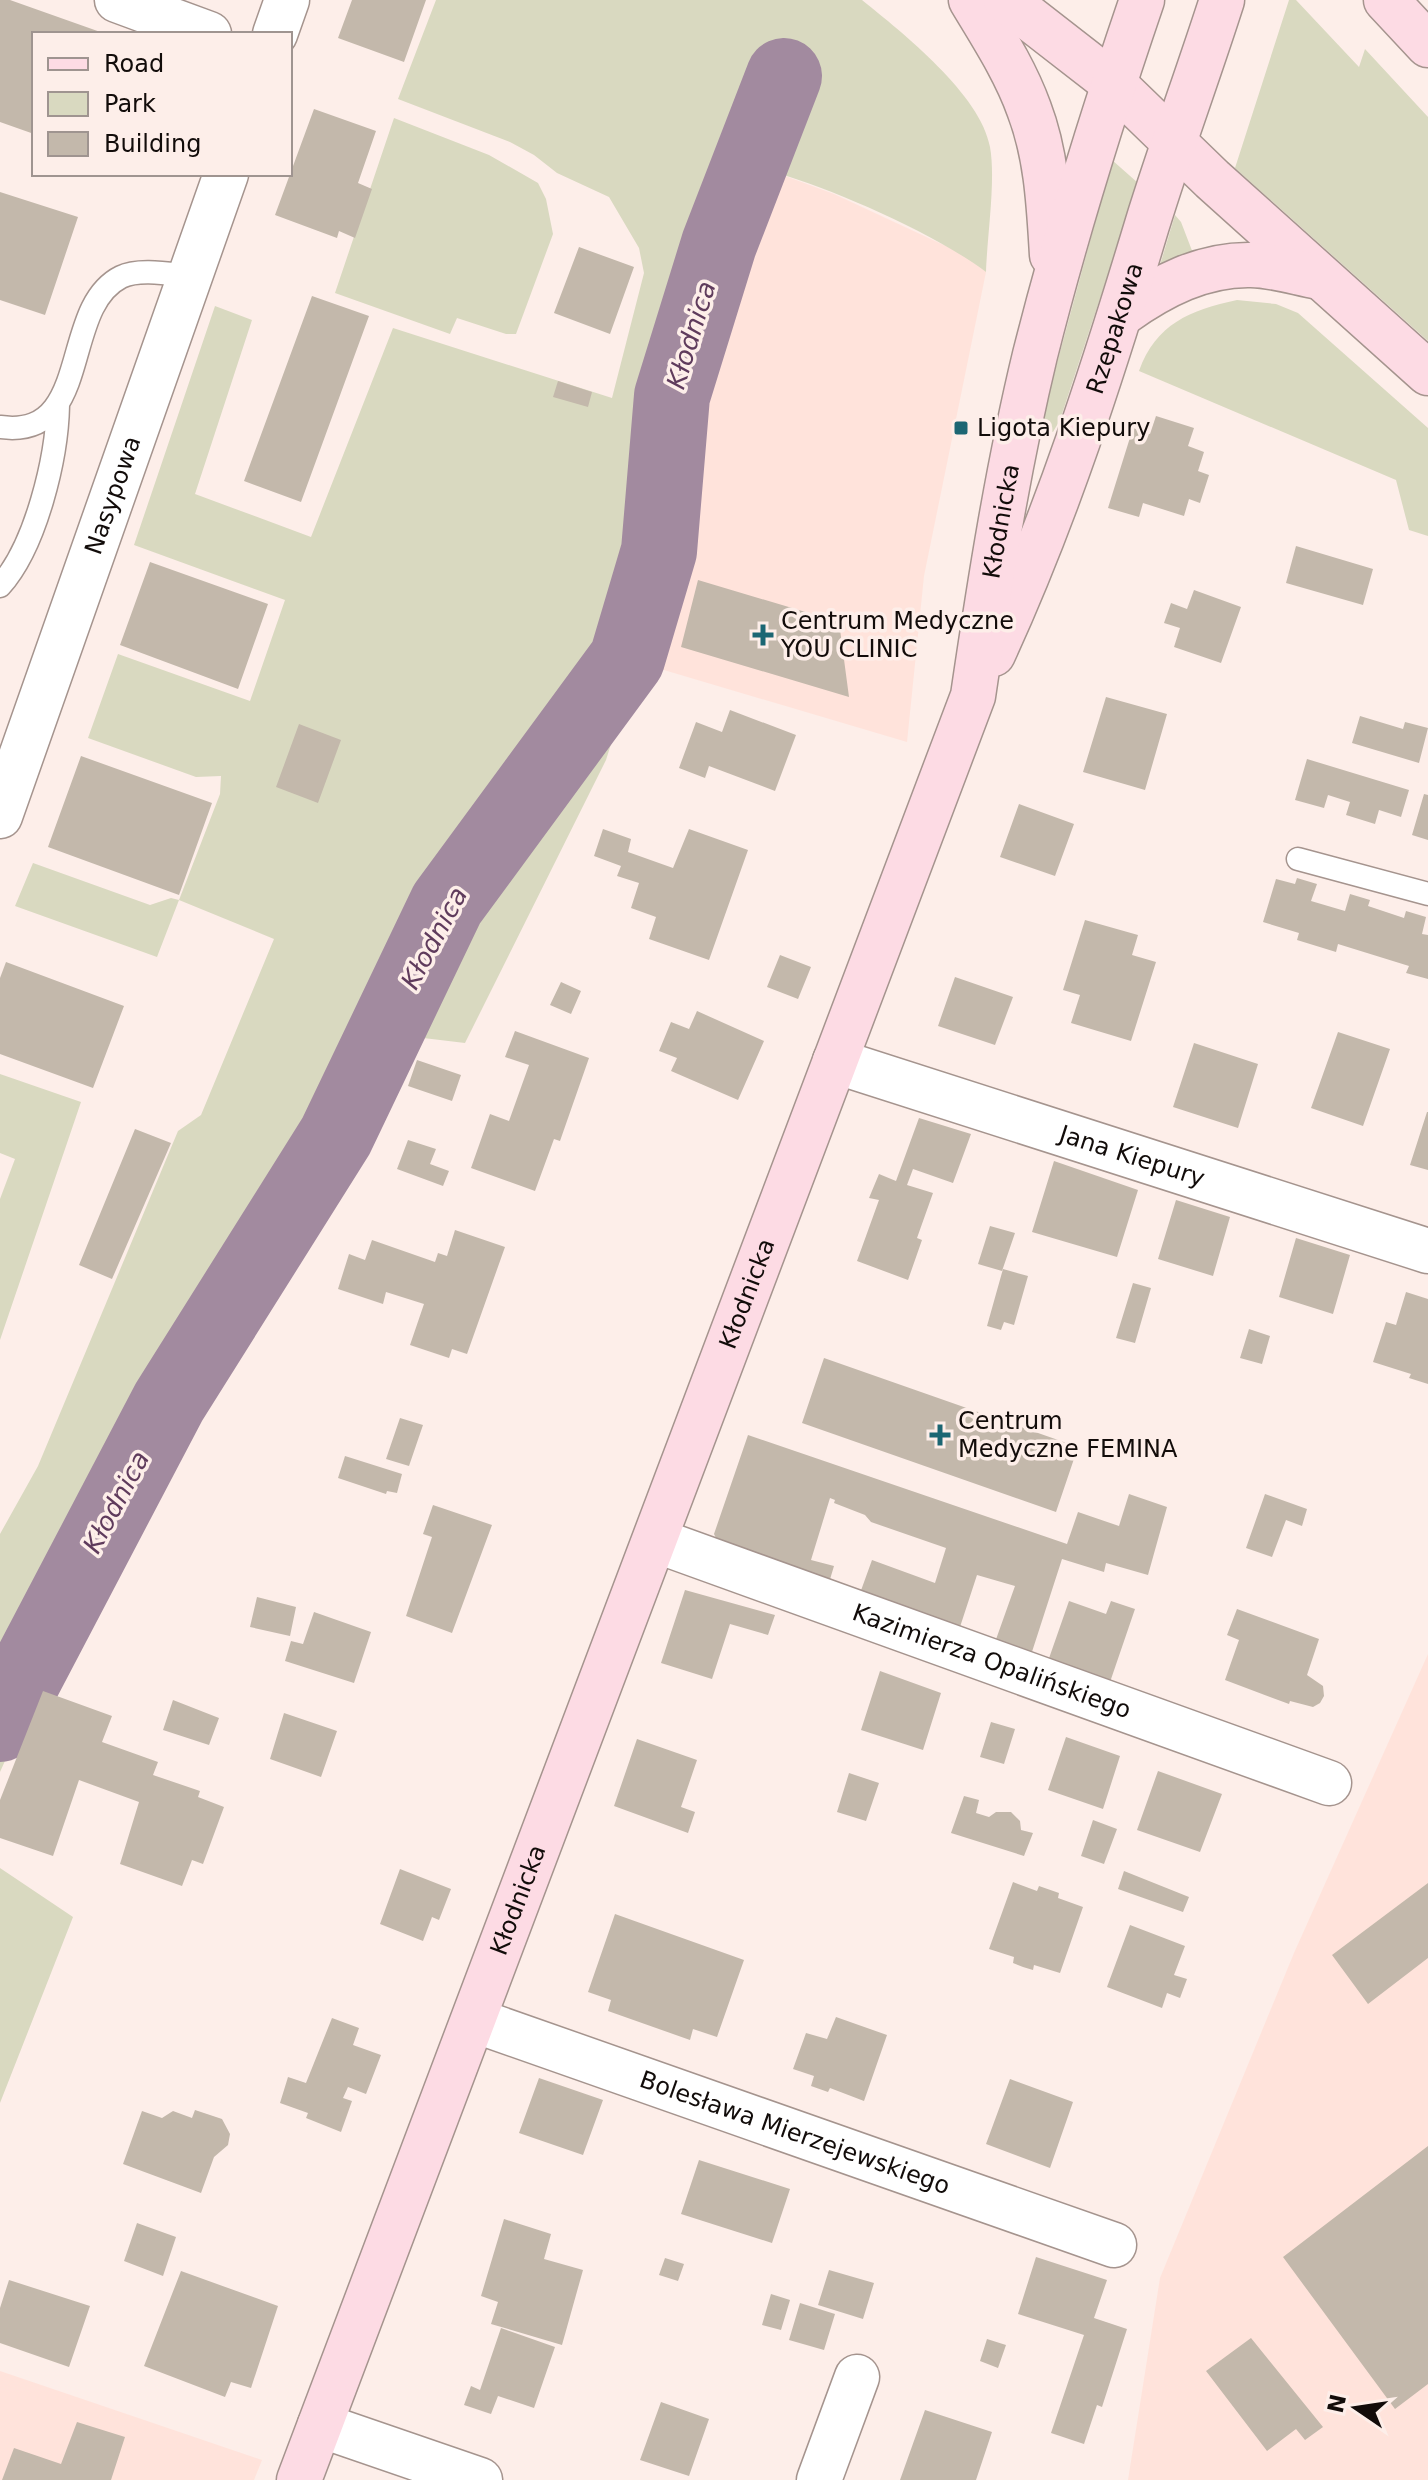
<svg xmlns="http://www.w3.org/2000/svg" width="1428" height="2480" font-family="'DejaVu Sans',sans-serif">
	<rect width="100%" height="100%" fill="#fdeee9"/>
	<!-- built -->
	<path fill="#ffe3db" d="M777,173L834,194L963,254L986,272L924,576L907,742L637,662L667,566L688,423Z
		M1428,1654V2480H1128L1160,2278L1294,1953Z
		M0,2371L262,2460L254,2480H0Z"/>
	<!-- green -->
	<path fill="#d9d9c0" d="M436,0H862C903,33 981,95 990,147C996,180 987,237 986,272C937,235 836,190 777,173L688,423L667,566L606,760L465,1043L415,1037L298,1266L159,1457L88,1608L45,1672L0,1772V1534L38,1466L178,1131L201,1115L274,939L179,900L157,957L15,906L33,863L150,905L171,898L179,900L220,794L221,776L196,777L88,738L118,654L250,701L285,600L134,545L215,306L252,320L195,494L311,537L393,328L612,398L644,273L639,248L609,197L557,173L534,155L510,142L398,99Z
		M1289,0H1296L1359,67L1365,49L1428,117V341L1235,168Z
		M394,118L489,155L538,183L546,199L553,234L516,334H506L457,318L450,334L335,293Z
		M1112,160L1138,183L1060,420L1053,432L1042,430L1040,426Z
		M1175,215L1181,222L1196,261L1157,275Z
		M1237,300L1276,304L1298,313L1428,428V536L1409,530L1396,480L1139,371C1156,324 1190,310 1237,300Z
		M0,1074L81,1102L0,1340V1199L15,1159L0,1153Z
		M0,1868L73,1917L0,2103Z"/>
	<g fill="none" stroke-linecap="round" stroke-linejoin="round">
		<!-- river -->
		<path stroke="#a28a9f" stroke-width="76" d="M0,1724L169,1402L336,1136L447,904L627,659L659,551L672,396L719,244L784,76"/>
	</g>
	<!-- building -->
	<path fill="#c3b8ab" d="M0,0H10L106,34H34V134L0,122Z
		M352,0H426L404,62L338,38Z
		M314,109L376,131L358,183L372,189L355,238L339,231L337,238L275,215Z
		M0,192L78,217L45,315L0,300Z
		M579,247L634,267L610,334L554,313Z
		M312,296L369,316L301,502L244,481Z
		M558,381L592,392L588,407L553,397Z
		M1156,416L1194,428L1188,446L1204,452L1198,471L1209,475L1200,503L1189,499L1184,516L1143,503L1139,517L1108,508L1133,428L1150,434Z
		M1296,546L1373,569L1363,605L1286,583Z
		M150,562L268,604L238,689L120,645Z
		M698,580L839,622L849,697L681,647Z
		M1194,590L1241,607L1221,663L1174,647L1180,628L1164,623L1171,603L1187,609Z
		M1106,697L1167,714L1145,790L1083,772Z
		M730,710L796,735L775,791L709,766L705,778L679,768L696,722L722,732Z
		M1360,716L1403,729L1405,722L1428,728L1419,763L1352,743Z
		M299,724L341,740L318,803L276,787Z
		M81,756L212,803L179,895L48,847Z
		M1307,759L1409,790L1401,817L1379,810L1375,824L1346,815L1350,802L1328,795L1324,808L1295,800Z
		M1424,794L1428,795V840L1412,835Z
		M1019,804L1074,824L1055,876L1000,857Z
		M603,829L631,839L628,852L673,868L689,829L748,850L709,960L649,939L656,917L631,908L639,883L617,876L621,866L594,856Z
		M1297,878L1317,884L1311,901L1345,911L1350,894L1370,900L1368,906L1404,918L1406,911L1426,917L1422,934L1428,935V979L1406,973L1409,966L1338,944L1336,952L1297,940L1299,933L1263,922L1276,879L1295,884Z
		M1085,920L1138,935L1132,955L1156,962L1131,1041L1071,1023L1080,995L1063,990Z
		M780,955L811,967L798,999L767,987Z
		M6,962L124,1006L93,1088L0,1054V978Z
		M955,977L1013,997L995,1045L938,1026Z
		M561,982L581,991L571,1014L550,1005Z
		M697,1011L764,1041L738,1100L671,1071L677,1058L659,1051L671,1022L689,1029Z
		M515,1031L589,1058L560,1141L554,1139L535,1191L471,1168L490,1114L509,1121L529,1065L505,1057Z
		M1338,1032L1390,1049L1363,1126L1311,1108Z
		M1194,1043L1258,1064L1238,1128L1173,1107Z
		M417,1060L461,1075L452,1101L408,1086Z
		M1427,1112H1428V1170L1410,1165Z
		M919,1118L971,1134L953,1183L913,1169L907,1185L933,1193L917,1238L922,1240L908,1280L857,1261L879,1200L869,1198L879,1174L896,1181Z
		M135,1129L171,1143L112,1279L79,1265Z
		M408,1140L436,1149L430,1164L449,1171L443,1186L397,1169Z
		M1054,1161L1138,1190L1117,1257L1032,1232Z
		M1176,1200L1230,1217L1213,1276L1158,1259Z
		M990,1226L1015,1233L1002,1271L978,1264Z
		M455,1230L505,1247L467,1354L452,1349L449,1358L410,1345L424,1304L386,1292L383,1304L338,1289L349,1254L365,1260L372,1240L435,1262L438,1253L447,1256Z
		M1296,1238L1350,1255L1333,1314L1279,1297Z
		M1003,1269L1028,1276L1014,1325L1004,1322L1001,1330L987,1326Z
		M1133,1283L1151,1288L1135,1343L1116,1338Z
		M1406,1292L1428,1299V1384L1409,1378L1411,1374L1373,1362L1386,1322L1396,1325Z
		M1249,1329L1270,1336L1262,1364L1240,1358Z
		M824,1358L1078,1447L1056,1512L802,1423Z
		M400,1418L423,1425L409,1466L386,1459Z
		M748,1435L1067,1544L1078,1512L1119,1526L1129,1494L1167,1507L1148,1575L1106,1563L1104,1572L1062,1559L1030,1658L994,1645L1015,1586L977,1575L959,1630L859,1596L872,1560L935,1583L946,1548L871,1522L865,1515L834,1503L835,1500L830,1498L811,1560L834,1566L828,1586L721,1548L714,1534Z
		M345,1456L402,1474L397,1493L387,1491L386,1494L338,1478Z
		M1265,1494L1307,1509L1302,1526L1286,1520L1272,1557L1246,1548Z
		M433,1505L492,1525L452,1633L406,1616L432,1537L423,1534Z
		M685,1590L775,1615L768,1635L730,1624L712,1679L661,1663Z
		M257,1597L296,1607L290,1636L250,1627Z
		M1069,1601L1106,1614L1111,1601L1135,1609L1109,1685L1047,1664Z
		M1237,1609L1319,1639L1307,1675L1323,1686L1324,1696L1320,1703L1313,1707L1290,1701L1289,1704L1225,1680L1239,1640L1227,1635Z
		M314,1612L371,1632L354,1683L285,1661L291,1641L303,1644Z
		M880,1671L941,1693L923,1750L861,1730Z
		M43,1691L112,1716L102,1742L158,1762L153,1775L200,1791L198,1797L224,1807L203,1864L192,1860L182,1886L120,1864L139,1802L79,1780L53,1856L0,1838V1800Z
		M173,1700L219,1718L209,1745L163,1730Z
		M284,1713L337,1731L321,1777L270,1759Z
		M991,1722L1015,1729L1004,1764L980,1757Z
		M1066,1737L1120,1756L1103,1809L1048,1790Z
		M637,1739L697,1760L681,1807L695,1812L688,1833L614,1806Z
		M1158,1771L1222,1794L1200,1852L1137,1830Z
		M849,1773L879,1783L866,1821L837,1812Z
		M964,1796L979,1800L976,1813L989,1817L996,1812H1011L1020,1821L1021,1830L1033,1833L1024,1856L951,1833Z
		M1093,1820L1117,1829L1104,1864L1081,1856Z
		M400,1869L451,1889L439,1920L432,1917L423,1941L380,1924Z
		M1124,1871L1189,1897L1183,1912L1118,1889Z
		M1013,1882L1037,1891L1039,1886L1059,1893L1058,1898L1083,1907L1060,1973L1034,1965L1033,1970L1023,1967L1013,1963L1014,1957L989,1949Z
		M1428,1883V1958L1368,2004L1332,1955Z
		M615,1914L744,1960L717,2037L693,2029L690,2040L608,2011L611,2000L588,1992Z
		M1130,1925L1185,1946L1174,1975L1187,1979L1180,1998L1167,1993L1162,2008L1107,1987Z
		M836,2017L887,2035L864,2101L830,2088L828,2092L811,2086L814,2076L793,2069L806,2033L827,2039Z
		M332,2018L359,2028L353,2045L381,2055L366,2094L348,2087L343,2098L352,2101L341,2132L306,2118L308,2113L280,2103L288,2077L306,2083Z
		M539,2078L603,2100L583,2155L519,2133Z
		M1010,2079L1073,2102L1050,2168L986,2144Z
		M195,2110L222,2119L230,2134L228,2145L214,2157L201,2193L123,2164L142,2111L162,2118L173,2111L192,2118Z
		M1428,2146V2384L1395,2409L1283,2257Z
		M699,2160L790,2189L772,2243L681,2214Z
		M504,2219L551,2234L544,2259L583,2270L562,2345L491,2324L498,2302L481,2296Z
		M137,2223L176,2237L163,2276L124,2261Z
		M1036,2257L1107,2280L1094,2318L1127,2329L1102,2407L1097,2405L1084,2444L1051,2433L1084,2335L1018,2314Z
		M665,2258L684,2264L678,2281L659,2275Z
		M829,2270L874,2283L863,2319L818,2305Z
		M181,2271L278,2306L251,2388L231,2382L225,2397L144,2366Z
		M9,2280L90,2306L69,2367L0,2343V2308Z
		M771,2294L790,2300L781,2330L762,2325Z
		M800,2303L835,2314L824,2350L789,2340Z
		M501,2328L555,2347L534,2408L498,2396L491,2414L464,2405L471,2386L480,2390Z
		M1251,2338L1323,2427L1305,2440L1296,2429L1267,2451L1206,2371Z
		M987,2339L1006,2345L998,2368L980,2361Z
		M661,2402L709,2419L689,2476L640,2460Z
		M925,2410L992,2432L976,2480H900Z
		M77,2422L125,2437L111,2480H2L14,2448L61,2464Z"/>
	<g fill="none" stroke-linecap="round" stroke-linejoin="round">
		<!-- lane casing -->
		<g stroke="#a5948e" stroke-width="25">
			<path id="lane" d="M0,427C94,440 59,308 121,277C139,268 170,274 189,276
				M0,586C36,546 57,458 58,405
				M1298,859L1428,894"/>
		</g>
		<!-- street casing -->
		<g stroke="#a5948e" stroke-width="47">
			<g id="street">
				<path d="M117,0L209,34"/>
				<path d="M275,34L287,0"/>
				<path id="s1" d="M0,816L226,174"/>
				<path id="s2" d="M835,1061L1428,1251"/>
				<path id="s3" d="M655,1540L1329,1783"/>
				<path id="s4" d="M474,2020L1114,2245"/>
				<path d="M320,2425L480,2480"/>
				<path d="M819,2480L857,2377"/>
			</g>
		</g>
		<!-- secondary casing -->
		<g stroke="#a5948e" stroke-width="47">
			<g id="secondary">
				<path d="M971,0C992,35 1015,70 1029,109C1047,156 1049,206 1052,255"/>
				<path d="M1006,0L1114,84L1212,179L1428,373"/>
				<path d="M1386,0L1428,45"/>
				<path d="M1123,313C1161,286 1203,264 1251,265C1273,265 1297,273 1319,277"/>
				<path id="s5" d="M993,654C1057,515 1103,371 1147,225C1170,150 1198,75 1222,0"/>
				<path id="s6" d="M299,2480L973,696C990,581 1008,467 1035,355C1065,236 1102,117 1142,0"/>
			</g>
		</g>
		<!-- lane -->
		<use href="#lane" stroke="#fff" stroke-width="22"/>
		<!-- street -->
		<use href="#street" stroke="#fff" stroke-width="44"/>
		<!-- secondary -->
		<use href="#secondary" stroke="#fddbe4" stroke-width="44"/>
	</g>
	<!-- markers -->
	<g fill="#1c6673" stroke="#fdeee9" stroke-width="3">
		<rect x="953" y="420" width="16" height="16" rx="4"/>
		<path d="M759 623h8v8h8v8h-8v8h-8v-8h-8v-8h8z"/>
		<path d="M936 1423h8v8h8v8h-8v8h-8v-8h-8v-8h8z"/>
	</g>
	<g text-anchor="middle" dominant-baseline="central" stroke-width="7" stroke-linejoin="round" paint-order="stroke">
		<!-- street labels -->
		<g font-size="24" fill="#120c0a" stroke="#fdeee9">
			<text stroke="none"><textPath href="#s5" startOffset="348">Rzepakowa</textPath></text>
			<text stroke="none"><textPath href="#s1" startOffset="340">Nasypowa</textPath></text>
			<text stroke="none"><textPath href="#s6" startOffset="2084">Kłodnicka</textPath></text>
			<text stroke="none"><textPath href="#s2" startOffset="312">Jana Kiepury</textPath></text>
			<text stroke="none"><textPath href="#s6" startOffset="1268">Kłodnicka</textPath></text>
			<text stroke="none"><textPath href="#s3" startOffset="358">Kazimierza Opalińskiego</textPath></text>
			<text stroke="none"><textPath href="#s6" startOffset="620">Kłodnicka</textPath></text>
			<text stroke="none"><textPath href="#s4" startOffset="340">Bolesława Mierzejewskiego</textPath></text>
		</g>
		<!-- poi labels -->
		<g font-size="24" fill="#120c0a" stroke="#fdeee9" text-anchor="start">
			<text x="977" y="428">Ligota Kiepury</text>
			<text x="781" y="621">Centrum Medyczne<tspan x="781" dy="28">YOU CLINIC</tspan></text>
			<text x="958" y="1421">Centrum<tspan x="958" dy="28">Medyczne FEMINA</tspan></text>
		</g>
		<!-- water labels -->
		<g font-size="26" font-style="italic" fill="#5f3b5c" stroke="#fdeee9">
			<text transform="translate(691 335) rotate(-73)">Kłodnica</text>
			<text transform="translate(434 938) rotate(-62)">Kłodnica</text>
			<text transform="translate(116 1502) rotate(-62)">Kłodnica</text>
		</g>
	</g>
	<!-- legend -->
	<rect x="32" y="32" width="260" height="144" fill="#fdeee9" stroke="#9f9490" stroke-width="2"/>
	<rect x="48" y="58" width="40" height="12" fill="#fddbe4" stroke="#9f9490" stroke-width="2"/>
	<text x="104" y="72" font-size="24" fill="#120c0a">Road</text>
	<rect x="48" y="92" width="40" height="24" fill="#d9d9c0" stroke="#9f9490" stroke-width="2"/>
	<text x="104" y="112" font-size="24" fill="#120c0a">Park</text>
	<rect x="48" y="132" width="40" height="24" fill="#c3b8ab" stroke="#9f9490" stroke-width="2"/>
	<text x="104" y="152" font-size="24" fill="#120c0a">Building</text>
	<!-- north arrow -->
	<g transform="translate(1356 2408) rotate(283)" stroke="#fdeee9" stroke-width="6" paint-order="stroke">
	<path d="M0-6L14 30L0 20L-14 30Z" fill="#120c0a"/>
	<text y="-12" font-size="22" font-weight="bold" text-anchor="middle" fill="#120c0a">N</text>
	</g>
</svg>
